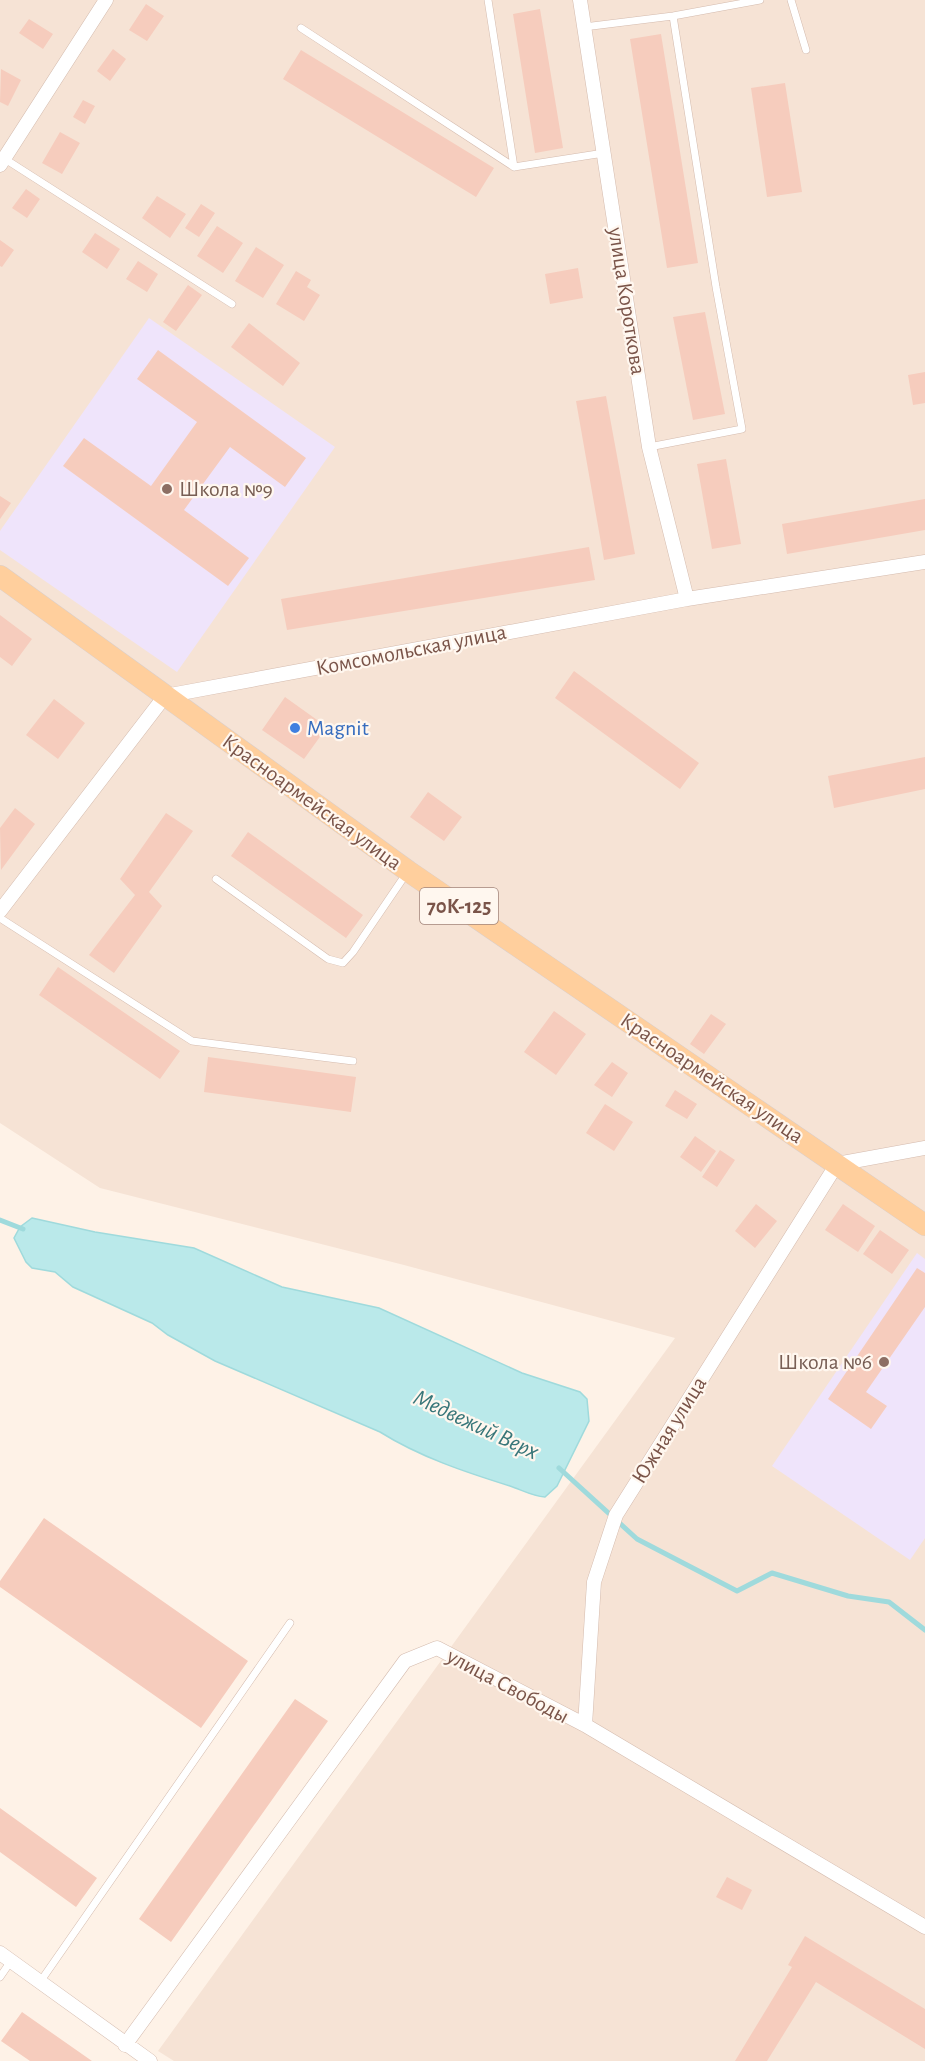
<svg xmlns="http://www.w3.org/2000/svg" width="925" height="2061" font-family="'Alegreya Sans',sans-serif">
	<rect width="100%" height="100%" fill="#fef2e7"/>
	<!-- residential -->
	<path fill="#f6e3d5" d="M0,0H925V2061H174L158,2051L675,1338L404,1265L100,1188L0,1123Z"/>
	<!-- education -->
	<path fill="#efe4fb" d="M149,318L335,447L177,672L0,550V531Z
		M917,1253L925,1259V1538L910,1560L772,1466Z"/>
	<!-- water -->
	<path fill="#bae9ea" stroke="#9fdadc" stroke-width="1.5" d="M32,1218L95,1232L194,1248L282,1287L379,1308L522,1373L580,1392L587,1399L589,1421L557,1486L545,1497C532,1496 522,1490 510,1486C465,1472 420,1457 380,1432L215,1361L168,1335L152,1323L73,1287L55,1272L32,1268L26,1262L14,1238L20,1227Z"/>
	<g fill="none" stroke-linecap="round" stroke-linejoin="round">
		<!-- stream -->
		<path stroke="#9fdadc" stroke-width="5" d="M0,1220L23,1229
			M559,1468L637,1539L737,1591L772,1573L848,1596L889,1602L925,1630"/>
	</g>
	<!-- building -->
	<path fill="#f6ccbd" d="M146,4L164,16L147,41L129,30Z
		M540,9L563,148L535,153L513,14Z
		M29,19L53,34L43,49L19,33Z
		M661,34L698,263L667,268L630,39Z
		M113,49L126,59L110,81L97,71Z
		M301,50L494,168L476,197L283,79Z
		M1,69L21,80L8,106L0,102Z
		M785,83L802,192L767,197L751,88Z
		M83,100L95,106L85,124L73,117Z
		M60,132L80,143L62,174L42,163Z
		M26,189L40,199L27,218L12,208Z
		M157,196L186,214L170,238L142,218Z
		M201,204L215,213L199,237L185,228Z
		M217,226L243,243L223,273L197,256Z
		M95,233L120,249L107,269L82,252Z
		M0,240L14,250L2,267L0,266Z
		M256,247L284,265L263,298L235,281Z
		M138,261L158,274L147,292L126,279Z
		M578,268L583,298L550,304L545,274Z
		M296,271L311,280L307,287L320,295L304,321L276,304Z
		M188,285L202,295L176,331L163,322Z
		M705,312L725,414L693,420L673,317Z
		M249,323L300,363L283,386L231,347Z
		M158,350L306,458L285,487L230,447L184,510L249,558L228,586L63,466L84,438L151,486L197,422L137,379Z
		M925,372V403L913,405L908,375Z
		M606,396L635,554L604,560L576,401Z
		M726,459L741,544L712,549L697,464Z
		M0,496L11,503L0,519Z
		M925,499V530L787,554L782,524Z
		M589,547L595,580L287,630L281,599Z
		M0,615L32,639L12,666L0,657Z
		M574,671L699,763L680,789L555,698Z
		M285,697L327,727L304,759L262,730Z
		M54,699L85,723L58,759L26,735Z
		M925,757V789L834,808L828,776Z
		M428,792L462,817L444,841L410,817Z
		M15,808L35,824L1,870L0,828Z
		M166,813L193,831L149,892L162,906L114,973L89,955L135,895L120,879Z
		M248,832L363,915L346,938L231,856Z
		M58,967L180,1051L160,1079L39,995Z
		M554,1011L586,1034L556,1075L524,1052Z
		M711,1014L726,1024L704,1054L690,1044Z
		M208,1057L356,1077L351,1112L204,1092Z
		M612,1062L628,1073L612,1097L594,1085Z
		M675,1090L697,1104L687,1119L665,1106Z
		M605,1104L633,1122L614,1151L586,1133Z
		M695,1136L716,1151L701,1172L680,1157Z
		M720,1150L735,1160L717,1187L702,1177Z
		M756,1204L777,1221L755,1248L735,1231Z
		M843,1204L875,1226L858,1252L825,1230Z
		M880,1230L909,1250L892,1274L863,1254Z
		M917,1268L925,1273V1307L866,1392L887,1406L871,1429L828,1399Z
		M44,1518L248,1661L201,1728L0,1587V1581Z
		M295,1699L328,1721L171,1942L139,1919Z
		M0,1808L97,1878L76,1907L0,1852Z
		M727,1877L752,1890L742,1910L716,1897Z
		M805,1936L925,2009V2049L816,1982L767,2061H735L792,1967L788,1965Z
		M22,2012L92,2061H30L1,2041Z"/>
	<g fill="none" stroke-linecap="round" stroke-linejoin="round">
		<!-- lane casing -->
		<g stroke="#d4bbae" stroke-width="8">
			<path id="lane" d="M488,0L514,167L604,153
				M791,0L806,50
				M584,27L673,16L760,0
				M301,28L514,167
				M5,159L232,304
				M649,447L742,429L716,287L673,16
				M216,879L328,959L343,963L353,952L406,874
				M0,918L192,1041L353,1061
				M0,1977L11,1961
				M40,1982L290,1623"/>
		</g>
		<!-- street casing -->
		<g stroke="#d4bbae" stroke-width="15">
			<path id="street" d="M580,0L649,447L687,599
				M0,165L106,0
				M0,911L165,696L687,599L925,562
				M585,1725L594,1582L616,1515L837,1164L925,1148
				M0,1953L150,2061
				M125,2045L405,1661L437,1648L585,1725L925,1927"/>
		</g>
		<!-- primary casing -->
		<g stroke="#dacfcc" stroke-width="22">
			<path id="primary" d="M0,576L408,871L925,1225"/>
		</g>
		<!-- lane -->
		<use href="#lane" stroke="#fff" stroke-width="7"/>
		<!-- street -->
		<use href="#street" stroke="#fff" stroke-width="14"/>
		<!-- primary -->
		<use href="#primary" stroke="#ffcf9d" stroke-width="21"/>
	</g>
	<!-- markers -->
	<g fill="#8d6e63" stroke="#fff7ef" stroke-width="2">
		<circle cx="167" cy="489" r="6"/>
		<circle cx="884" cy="1362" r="6"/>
	</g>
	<circle fill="#3f7fe0" stroke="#fff7ef" stroke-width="2" cx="295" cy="728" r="6"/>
	<g text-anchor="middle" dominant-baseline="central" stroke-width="4.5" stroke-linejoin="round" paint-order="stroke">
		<!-- shield labels -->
		<rect fill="#fff7ef" stroke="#a2857b" stroke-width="1.5" x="420" y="888" width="78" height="36" rx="4.5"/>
		<g font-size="21" font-weight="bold" fill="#7a5449">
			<text x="459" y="906">70К-125</text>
		</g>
		<!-- street labels -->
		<g font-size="22" fill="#7a5449" stroke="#fff7ef">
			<text transform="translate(627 301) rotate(81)">улица Короткова</text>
			<text transform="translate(411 650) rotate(-11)">Комсомольская улица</text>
			<text transform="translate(312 802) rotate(36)">Красноармейская улица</text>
			<text transform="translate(712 1078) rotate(34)">Красноармейская улица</text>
			<text transform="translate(669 1430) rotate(-58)">Южная улица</text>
			<text transform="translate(508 1686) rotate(28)">улица Свободы</text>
		</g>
		<!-- education labels -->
		<g font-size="22" fill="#785e54" stroke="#fff7ef" text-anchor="start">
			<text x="179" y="489">Школа №9</text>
			<text x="872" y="1362" text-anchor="end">Школа №6</text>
		</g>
		<!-- shop labels -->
		<g font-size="22" fill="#366cbe" stroke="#fff7ef" text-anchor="start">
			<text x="307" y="728">Magnit</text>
		</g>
		<!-- water labels -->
		<g font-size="24" font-style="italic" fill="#387679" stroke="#fff7ef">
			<text transform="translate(476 1425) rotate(25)">Медвежий Верх</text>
		</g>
	</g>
</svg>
